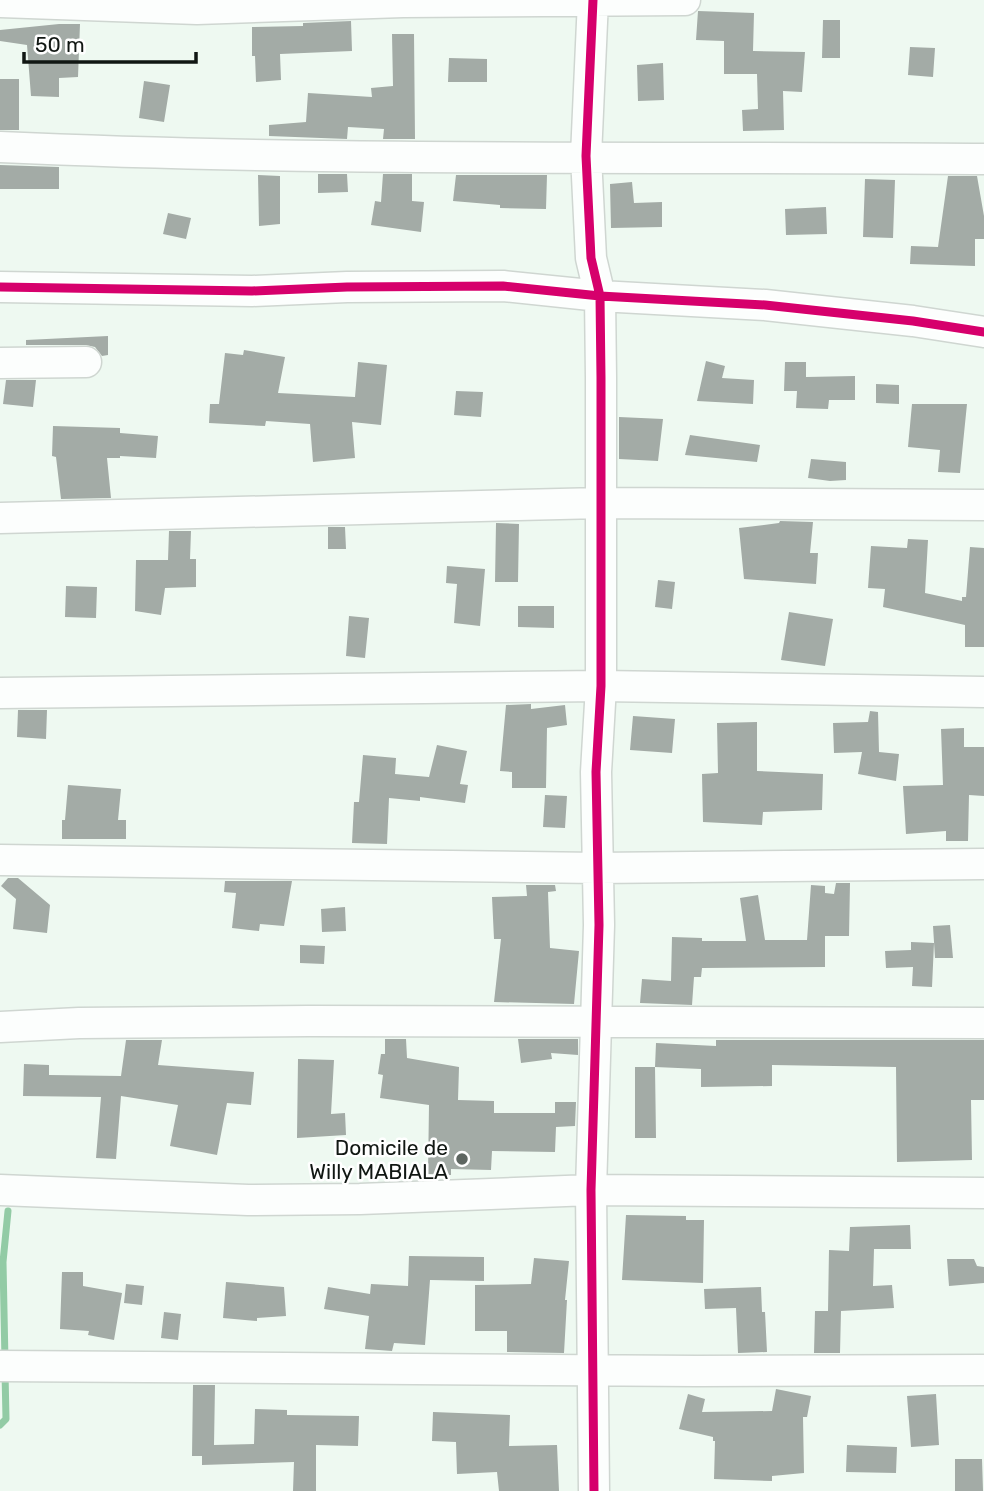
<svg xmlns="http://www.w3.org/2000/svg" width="984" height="1491" font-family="Rubik,sans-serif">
	<rect width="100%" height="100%" fill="#eef9f1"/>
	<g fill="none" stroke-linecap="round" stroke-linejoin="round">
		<!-- stream -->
		<path stroke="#92cba5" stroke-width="7" d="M5,1361L3,1262L8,1211
			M0,1425L6,1419L5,1372"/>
	</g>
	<!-- building -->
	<path fill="#a3aba6" d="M698,11L754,13L753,51L805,52L802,92L783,91L784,130L743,131L742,110L758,109L757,74H724V41L696,40Z
		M823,20H840V58H822Z
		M351,21L352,51L280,54L281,80L256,82L255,56H252V27L303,26V23Z
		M59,24H80L78,77L59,78V97L31,96L27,45L0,41V30Z
		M392,34H414L415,139H383L384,129L348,127L347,139L269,136V125L306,122L308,93L372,97L371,88L393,86Z
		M910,47L935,48L933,77L908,75Z
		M449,58L487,59V82H448Z
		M663,63L664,100L638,101L637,65Z
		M0,79H19V130H0Z
		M144,81L170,85L164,122L139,118Z
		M0,165L59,167V189H0Z
		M318,174H347L348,192L318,193Z
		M383,174H412V201L424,202L421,232L371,225L375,201L381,202Z
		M258,175L280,176V224L259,226Z
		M456,175H547L546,209L500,208V205L453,201Z
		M948,176H977L984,216V239H975V266L910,264L911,246L938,247Z
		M865,179L895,180L893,238L863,237Z
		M632,182L634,203L662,202V227L611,228L610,184Z
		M826,207L827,234L786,235L785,209Z
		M168,213L191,218L186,239L163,234Z
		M108,336V355L102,356L95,347L86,345H26V340Z
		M244,350L285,357L278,393L355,397L358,362L387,365L381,425L352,422L355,458L313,462L310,424L266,421L265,426L209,423L210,404H219L225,353L243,355Z
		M706,361L725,366L722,378L754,380L753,404L697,401Z
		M785,362H806V377L855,376V400H829L828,409L796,408L797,391H784Z
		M6,380H36L33,407L3,404Z
		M876,384L899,385V404L876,403Z
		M456,391L483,392L481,417L454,415Z
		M912,404H967L960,473L938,472L940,450L908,447Z
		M619,417L663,419L658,461L619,459Z
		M53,426L120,428V433L158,436L156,458L120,456V458H107L111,498L61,499L56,457L52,456Z
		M690,435L760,445L757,462L685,455Z
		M811,459L846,462V480L830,481L808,478Z
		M780,521L813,522L810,553H818L816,584L744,579L739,528L779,523Z
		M496,523L519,524L518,582H495Z
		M328,527H345L346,549H328Z
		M169,531H191L190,559H196V587L165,588L161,615L135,611L136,560H168Z
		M908,539L928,540L925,593L962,601V597H966L970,547L984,548V647H965V625L883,607L885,589L868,588L871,546L907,548Z
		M447,566L485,569L480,626L454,623L457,584L446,583Z
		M658,580L675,582L672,609L655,607Z
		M66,586L97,587L96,618L65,617Z
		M518,606H554V628L518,627Z
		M789,612L833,619L825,666L781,660Z
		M349,616L369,618L365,658L346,656Z
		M531,704V709L565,705L567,725L547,728L546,788H512V772L500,771L506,705Z
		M18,710H47L46,739L17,737Z
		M870,711L878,712L879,752L899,754L896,781L858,774L862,752L834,753L833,723L868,722Z
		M633,716L675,719L672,753L630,750Z
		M757,722V771L823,774L822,810L763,812L762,825L703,822L702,774L718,773L717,723Z
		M964,728V747H984V796L969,795L968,841H946V831L906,834L903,786L943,785L941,729Z
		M437,745L467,751L460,784L468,785L465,803L420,797V801L389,798L387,844L352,843L354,802H359L363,755L396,758L395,774L429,777Z
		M68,785L121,789L118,820H126V839H62V820H65Z
		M545,795L567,796L565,828L543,827Z
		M8,878H18L50,905L47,933L13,929L16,899L1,886Z
		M225,881H292L284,926L260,924L259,931L232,928L236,893L224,892Z
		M836,883H850L849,936H825V967L702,968L701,977H694L692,1005L640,1003L642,979L671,981L672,937L702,938V941H746L740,898L758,895L765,940H807L811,885L825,886V893L834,894Z
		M526,885H555L556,891L548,892L550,948L579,951L574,1004L494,1002L501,939H494L492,897L527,896Z
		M345,907L346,931L322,932L321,909Z
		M950,925L953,958H935L933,926Z
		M911,942L934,943L932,987L912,986L913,967L886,968L885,951L911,950Z
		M300,945L325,946L324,964L300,963Z
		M385,1039H406L407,1058L459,1067L458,1100L494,1101V1113H555V1102H576L575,1126L556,1127L555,1152L492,1151L491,1170L451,1169V1175L428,1174L429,1105L380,1098L383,1075L378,1074L381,1054H385Z
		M518,1039H578V1055L551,1053L552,1059L521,1063Z
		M126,1040H162L158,1065L254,1072L251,1105L227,1103L217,1155L170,1146L178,1105L121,1096L116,1159L96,1158L101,1097L23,1096L24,1064L49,1065V1075L121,1076Z
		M716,1040H984V1100H971L972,1160L897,1162L896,1067L772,1065V1086L701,1087V1069L655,1067L656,1043L716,1046Z
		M298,1059L334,1060L331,1114L345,1113L346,1135L297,1138Z
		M635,1067H655L656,1138H635Z
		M626,1215L686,1216V1220H704L703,1283L622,1280Z
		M910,1225L911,1249H874L873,1286L892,1285L894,1308L841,1311L840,1353H814L815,1311H828L829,1250L849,1251L850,1227Z
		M409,1256L484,1257V1281L430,1280L425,1345L394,1343L392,1351L365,1349L369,1316L324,1309L328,1287L370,1294L371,1284L408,1286Z
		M534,1258L569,1261L565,1300H567L564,1353L507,1352V1331H475V1285L531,1284Z
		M947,1259H974L977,1266L984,1267V1283L949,1286Z
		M62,1272H83V1286L122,1293L114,1340L88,1335L89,1331L60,1329Z
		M226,1282L284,1287L286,1316L257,1318V1321L223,1318Z
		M126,1284L144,1286L142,1305L124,1303Z
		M761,1287L762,1312H765L767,1352L738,1353L736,1308L705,1309L704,1289Z
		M164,1312L181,1314L178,1340L161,1338Z
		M193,1385H215L214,1445L254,1444L255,1409L287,1410V1415L359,1416L358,1446L316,1445V1491H293L294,1462L202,1465V1456H192Z
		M776,1389L811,1396L807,1417H803L804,1473L772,1476V1481L714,1479L715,1441H713V1437L679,1429L688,1394L705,1399L702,1412L772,1411Z
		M936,1394L939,1445L911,1447L907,1396Z
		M433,1412L510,1415L509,1446L557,1445L559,1491H499L497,1472L457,1474L456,1442L432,1441Z
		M847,1445L897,1447L896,1473L846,1472Z
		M955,1459H982L983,1491H955Z"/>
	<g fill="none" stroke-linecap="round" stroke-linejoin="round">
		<!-- minor casing -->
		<g stroke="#cfd6d1" stroke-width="33">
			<path id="minor" d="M593,0L586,156L591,258L600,296L601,378V686L596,772L599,925L591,1190L594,1491
				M0,2L197,9L403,2L685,0
				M0,147C328,162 656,156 984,159
				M0,287L252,291L347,287L503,286L600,296L765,305L913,321L984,332
				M0,363L86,362
				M0,518L601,503L984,505
				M0,693L601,686L984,692
				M0,860L597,868L984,864
				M0,1027L79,1023L309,1021L984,1023
				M0,1190L248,1200L360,1199L591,1190L984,1193
				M0,1366L697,1371L984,1370"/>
		</g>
		<!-- minor -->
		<use href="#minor" stroke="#fcfefd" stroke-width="30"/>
		<!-- cycleway casing -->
		<g stroke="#fff" stroke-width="13">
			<path id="cycleway" d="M593,0L586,156L591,258L600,296L601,378V686L596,772L599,925L591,1190L594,1491
				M0,287L252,291L347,287L503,286L600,296L765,305L913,321L984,332"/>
		</g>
		<!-- cycleway -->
		<use href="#cycleway" stroke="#d6006c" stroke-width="9"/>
	</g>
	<!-- markers -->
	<circle fill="#5e6661" stroke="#fff" stroke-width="2.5" cx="462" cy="1159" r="7"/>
	<g text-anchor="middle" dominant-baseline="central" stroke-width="5" stroke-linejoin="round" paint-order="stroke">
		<!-- poi labels -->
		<g font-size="21" fill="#111713" stroke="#fff" text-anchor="end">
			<text x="448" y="1147">Domicile de<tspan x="448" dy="24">Willy MABIALA</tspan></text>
		</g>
	</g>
	<!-- scale -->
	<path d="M24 52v10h172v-10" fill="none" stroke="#111713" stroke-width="3.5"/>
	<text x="35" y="52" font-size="21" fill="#111713" stroke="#ffffff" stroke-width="5" paint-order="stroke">50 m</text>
</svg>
